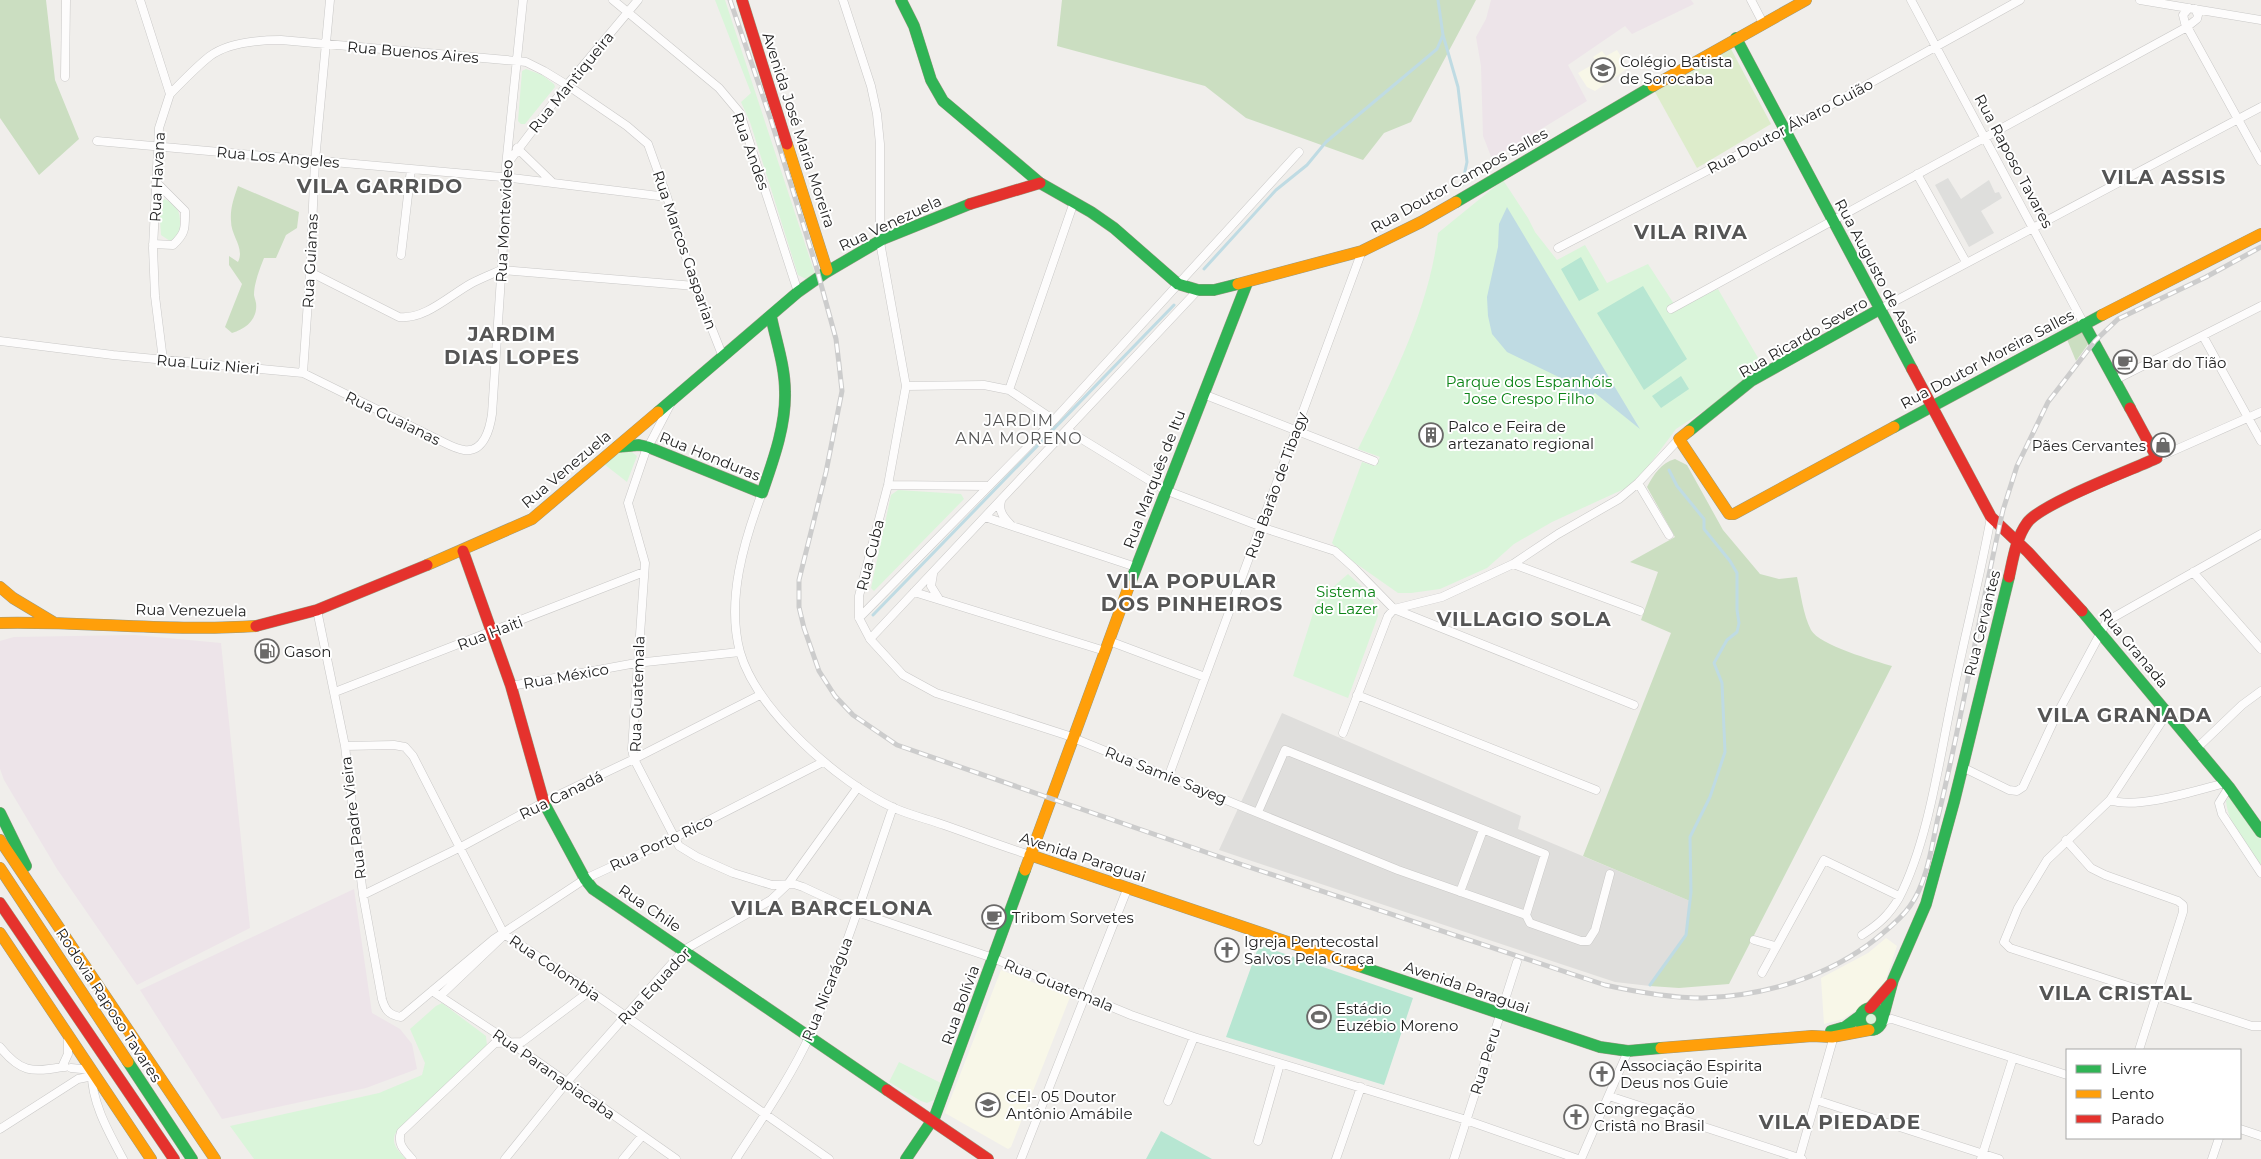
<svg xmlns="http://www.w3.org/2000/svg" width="2261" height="1159" font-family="Montserrat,sans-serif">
	<rect width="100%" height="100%" fill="#f0eeeb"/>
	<!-- residential -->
	<path fill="#dfdedc" d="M1282,713L1521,816L1518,829L1690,901L1686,935L1650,986L1615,982L1219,850Z"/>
	<!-- industrial -->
	<path fill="#ede4e9" d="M1491,0H1691L1694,4L1632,34L1625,26L1568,65L1587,101L1492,159L1483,136L1481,66L1476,37L1486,19Z
		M135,635L221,643L250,928L137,985L57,869L4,780L0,769V641L14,637Z
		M354,889L372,1013L400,1029L412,1044L417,1069L366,1088L222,1119L140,990Z"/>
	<!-- education -->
	<path fill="#f8f7e8" d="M1617,50L1628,68L1595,91L1587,87L1578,73L1597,62L1593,57L1602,51L1606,56Z
		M1886,938L1897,946L1884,985L1865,1004L1843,1019L1824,1024L1821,978L1868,953Z
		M1001,970L1070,997L1011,1147L1008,1149L945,1113Z"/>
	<!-- religious -->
	<path fill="#dededc" d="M1948,178L1961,199L1989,180L1995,193L1999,192L2002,198L1981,211L1994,233L1969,247L1935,185Z"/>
	<!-- grass -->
	<path fill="#ddeccb" d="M1731,49L1771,124L1697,168L1655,92Z"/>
	<!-- forest -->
	<path fill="#cbdec1" d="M0,0H46L55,80L79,139L39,175L0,118Z
		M1062,0H1476L1411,122L1384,133L1363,160L1246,118L1205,86L1057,46Z
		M238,186L299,212L297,228L286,235L276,258H264C260,268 254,283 254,295C254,296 256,302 256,303C258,319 246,329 232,333L225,327L242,284L229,265V256L238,262C245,248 231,236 231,221C230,208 234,198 238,186Z
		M2084,331L2089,343L2076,361L2066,337Z
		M1675,459L1687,465L1723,530L1760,574L1779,579L1797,577C1801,594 1803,615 1811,630C1819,645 1875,661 1892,666L1729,984L1679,988L1650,986L1686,935L1690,901L1583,856L1671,633L1641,620L1658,572L1630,562L1675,537L1647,487C1654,474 1661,463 1675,459Z"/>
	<!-- park -->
	<path fill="#daf5da" d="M715,0H725L815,274L806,279L798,275L750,122L741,102L751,93Z
		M526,69L542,75L554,84L555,87L525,124H521L518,121L522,71Z
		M1503,180L1528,218L1535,232L1557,260L1585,245L1607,283L1648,264L1676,307L1718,289L1761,363L1751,380L1676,429L1635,484L1552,522L1514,544L1487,568L1440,589L1411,593H1398L1341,553L1332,543L1362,462L1375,466L1380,457L1358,449C1392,381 1429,309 1438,233Z
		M164,199C182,205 181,219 179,236L170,241L161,235L159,207Z
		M628,449L637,456L627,482L604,464L623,450Z
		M898,490L961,494L964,499L874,591L871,588L891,495Z
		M1348,574C1361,586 1376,597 1378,616L1348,698L1293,676L1317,601Z
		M2230,796L2261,839V866C2247,846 2229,827 2226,801Z
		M442,1003L486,1036L487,1046L395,1134C391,1145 399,1151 406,1159H254L230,1126L379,1093L422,1075L425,1063L410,1029L436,1006Z
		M1863 1019a8 8 0 1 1 16 0a8 8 0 1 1-16 0Z
		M899,1062L941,1083L934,1100L927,1103L921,1101L889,1082Z"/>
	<!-- pitch -->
	<path fill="#b7e6d2" d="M1581,257L1599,290L1579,301L1561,269Z
		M1643,286L1687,359L1644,390L1597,313Z
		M1681,376L1689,389L1661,408L1652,396Z
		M1259,945L1413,998L1384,1085L1226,1037Z
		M1161,1131L1212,1159H1146Z"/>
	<!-- water -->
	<path fill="#bfdbe3" d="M1507,207L1640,429L1595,393L1585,402L1573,397L1567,381L1507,352L1492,334L1488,316L1487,297L1498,247L1499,224Z"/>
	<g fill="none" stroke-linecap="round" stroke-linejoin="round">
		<!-- stream -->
		<path stroke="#bfdbe3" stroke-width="3" d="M1438,0L1443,35L1458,87L1467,162L1462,185
			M1204,269L1276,190L1307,165L1326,142L1437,49L1443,35
			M873,615L1174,305
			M1650,985L1686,935L1691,892L1690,837L1710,797L1725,752L1722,683L1714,663L1727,640L1737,632L1739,623L1737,610V573L1730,561L1704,529V519L1677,486L1669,470"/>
		<!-- street casing -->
		<g stroke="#c9c8c7" stroke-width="9">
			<path id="street" d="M140,0L170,94L159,128L153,248L155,296L163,360
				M613,0L719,88L740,113L798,292
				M843,0L871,86L877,114L880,144V242L906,386L888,485L859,596V618L870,639L903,675L936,693L1066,735L1398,870L1526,915
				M1751,0L1763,23
				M1911,0L2084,324
				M2140,0L2261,20
				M2189,8L2183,15L2185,23L2261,161
				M65,77L66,0
				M170,94C183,81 196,67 210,56C229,42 258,40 281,40L517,61L526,62L544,71L567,85L627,126L648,144L667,197L695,286L723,357
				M97,141L512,178L667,197
				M517,148L552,182
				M507,164L567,85L638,0
				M1917,174L1966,262
				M153,244L173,245C186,233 185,228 185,211L156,182
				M1558,248L1780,133L2020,0
				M401,255L411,169
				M310,272L399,317C425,320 450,295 472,283C482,278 492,274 501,270L695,286
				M1671,309L2187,27L2197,19L2198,15L2195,9
				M1880,309L2261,107
				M2203,336L2261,441
				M0,341L113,355L303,373L445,443C451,446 457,449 464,450C484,453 490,428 492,414L507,186L506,166L523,0
				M303,373L310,272L315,161L330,0
				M2115,380L2261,306
				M906,386L984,385L1009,390L1054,420
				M1009,390L1074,202
				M1203,394L1374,461
				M670,405L645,453L628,503L645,563L632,749L634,759L679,846L697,857L733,873L772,885L794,884L803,887L857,912L993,958L1131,1015L1194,1037L1460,1118L1578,1159
				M1067,430L1165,490L1270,530L1335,551L1354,568L1394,609L1634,705
				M2157,458L2261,412
				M1638,483L1669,535
				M888,485L987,486
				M762,493C744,541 726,600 740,652C757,711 839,783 894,808C910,815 927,819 944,825C973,835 1001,846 1030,855
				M1001,501C998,511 1004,518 1011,525
				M985,517L1136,567
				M1513,564L1640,611
				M2193,572L2261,649
				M933,574L931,586L939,599
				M914,592L1105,651
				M317,610L345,746L363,895L382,999C385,1010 389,1015 401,1017L494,939L585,879L674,838L823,762
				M859,618L1054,420L1299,152
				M870,639L1198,290
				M1109,641L1205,677
				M511,686L636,663L740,652
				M335,692L644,572
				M1357,695L1596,790
				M2168,712L2110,800L2047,860L2018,908L2004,942L2010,948L2252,1026H2261
				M1343,733L1388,616L1394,609L1442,597L1513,564L1558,534L1619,499L1638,483L1679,439
				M345,746L394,745L405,747L413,756L504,934L590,991L829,1159
				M2197,748L2242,705L2261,691
				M1962,767L2009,790L2017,791L2023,787L2056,716L2107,621L2261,534
				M1169,775L1362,251
				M2229,787L2219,803L2222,814L2261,873
				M2110,800C2136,810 2198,790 2225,783
				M1258,812L1285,750L1545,854L1526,915L1530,923L1581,941H1588L1595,930L1610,874
				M2066,840L2091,868L2105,875L2178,901L2183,905V912L2139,1050
				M1460,892L1483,830
				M363,895L461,847L550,799L634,759L760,695
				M1862,935C1879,924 1889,915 1899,898C1928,842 1939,761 1952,699C1964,638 1980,578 1991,517
				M1754,940L1775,946
				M1762,973L1824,860L1899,896
				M432,991L511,1043L676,1159
				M440,996L503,936
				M1878,1027L1886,1020L1892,1019L2067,1075
				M0,1047C20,1072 32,1073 62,1067
				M65,1067H62L68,1054V1041
				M71,1068L92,1070C90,1100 109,1133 123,1159
				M1609,1096L1802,1159
				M1816,1100L1999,1159
				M1168,1101L1194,1037
				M0,1129L78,1079L88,1077L96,1079
				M2240,1129L2261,1136
				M1258,1141L1280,1064
				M412,1159C404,1150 397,1144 401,1132L495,1043L522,1042L590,991
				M505,1159L567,1082L684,950L771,900L788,884L858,787
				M623,1159L642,1136
				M736,1159C761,1120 791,1077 810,1035C842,961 867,883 893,807
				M1021,1159L1128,887
				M1336,1159L1361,1087
				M1454,1159L1517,962
				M1581,1159L1628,1051
				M1799,1159L1832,1043L1831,1033
				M1981,1159L2013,1058
				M2212,1159L2219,1138"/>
		</g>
		<!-- fast casing -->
		<g stroke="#999a82" stroke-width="12">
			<path id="fast" d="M901,0L914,26L931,80L943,101L1040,183L1091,212L1114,228L1178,284L1198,290H1214L1238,284
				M1736,38L1912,369
				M1456,202L1653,86
				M2084,324L2130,408
				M658,412L798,292L825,273L883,239L970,204
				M1894,427L2102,315
				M1689,431L1751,381L1880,309
				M617,447L639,445L648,447L762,493C773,461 786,426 785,392C785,366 776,341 771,316
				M1129,586L1247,283
				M2082,611L2229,787L2261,832
				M544,803L585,879L593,889L887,1090
				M0,813L26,866
				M1359,966L1600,1047L1628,1051L1661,1048
				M1860 1019a11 11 0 1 1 22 0a11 11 0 1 1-22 0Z
				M1882,1021L1893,980L1926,904L1954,802L2009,577
				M1831,1031L1845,1027L1860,1016
				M128,1062L192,1159
				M906,1159L935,1116L1025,870"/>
		</g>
		<!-- slow casing -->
		<g stroke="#999a82" stroke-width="12">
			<path id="slow" d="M1653,86L1806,0
				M787,144L827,270
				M1238,284L1362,251L1421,222L1456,202
				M2102,315L2261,234
				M1689,431L1679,439L1729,514H1734L1894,427
				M427,565L532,519L658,412
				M0,587L13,598L53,622
				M0,623C85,621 171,632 256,626
				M0,840L215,1159
				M1030,855L1359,966
				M0,868L128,1062
				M1025,870L1129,586
				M0,933L151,1159
				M1661,1048L1812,1036L1832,1037L1869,1030"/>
		</g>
		<!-- jam casing -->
		<g stroke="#999a82" stroke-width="12">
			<path id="jam" d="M742,0L787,144
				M970,204L1040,183
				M1912,369L1991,517L2028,552L2082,611
				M463,551L511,686L544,803
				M2009,577C2013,559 2016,538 2027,523C2040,504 2131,470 2157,458L2130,408
				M256,626L317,610L427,565
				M0,903L174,1159
				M1870,1008L1891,984
				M887,1090L988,1159"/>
		</g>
		<!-- street -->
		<use href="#street" stroke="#fdfcfc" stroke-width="8"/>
		<!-- fast -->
		<use href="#fast" stroke="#30b455" stroke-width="11"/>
		<!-- slow -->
		<use href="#slow" stroke="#ff9f0a" stroke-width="11"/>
		<!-- jam -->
		<use href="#jam" stroke="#e5322d" stroke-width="11"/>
		<!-- rail casing -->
		<g stroke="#ccc" stroke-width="5">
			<path id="rail" d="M730,0L771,120L816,266L836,339L839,364L842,391L826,472L799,580V607L804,628L819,671L835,696L853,715L897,745L1240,864L1605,985C1637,992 1669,998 1702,998C1765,996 1828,977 1877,938C1889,928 1901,919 1910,906C1928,881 1932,843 1939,813C1963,713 1980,611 2003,510L2017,466L2048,402L2095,341L2118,319L2206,277L2261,247"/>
		</g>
		<!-- rail -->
		<use href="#rail" stroke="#fff" stroke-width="3" stroke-dasharray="9" stroke-linecap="butt"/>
	</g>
	<!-- icons -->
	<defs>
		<g id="school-ring" transform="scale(1.25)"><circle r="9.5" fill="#fff" stroke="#6a6968" stroke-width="1.5"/><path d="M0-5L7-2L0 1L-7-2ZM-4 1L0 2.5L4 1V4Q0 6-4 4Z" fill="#6a6968"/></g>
		<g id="cafe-ring" transform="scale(1.25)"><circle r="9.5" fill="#fff" stroke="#6a6968" stroke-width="1.5"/><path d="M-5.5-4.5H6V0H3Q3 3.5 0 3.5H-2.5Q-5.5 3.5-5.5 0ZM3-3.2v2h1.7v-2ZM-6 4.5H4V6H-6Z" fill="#6a6968"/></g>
		<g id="building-ring" transform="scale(1.25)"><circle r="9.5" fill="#fff" stroke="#6a6968" stroke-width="1.5"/><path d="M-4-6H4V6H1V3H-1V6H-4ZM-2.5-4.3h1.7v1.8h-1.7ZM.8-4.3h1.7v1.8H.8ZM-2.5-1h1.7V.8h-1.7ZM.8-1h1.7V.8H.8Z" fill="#6a6968"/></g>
		<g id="shop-ring" transform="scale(1.25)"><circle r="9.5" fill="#fff" stroke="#6a6968" stroke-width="1.5"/><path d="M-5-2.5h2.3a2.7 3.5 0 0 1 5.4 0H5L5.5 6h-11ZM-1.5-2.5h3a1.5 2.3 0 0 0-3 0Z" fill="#6a6968"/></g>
		<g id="fuel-ring" transform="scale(1.25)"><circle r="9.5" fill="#fff" stroke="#6a6968" stroke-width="1.5"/><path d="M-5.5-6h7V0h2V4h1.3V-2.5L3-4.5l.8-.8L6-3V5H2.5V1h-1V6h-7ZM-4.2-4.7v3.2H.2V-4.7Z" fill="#6a6968"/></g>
		<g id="church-ring" transform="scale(1.25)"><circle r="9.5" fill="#fff" stroke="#6a6968" stroke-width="1.5"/><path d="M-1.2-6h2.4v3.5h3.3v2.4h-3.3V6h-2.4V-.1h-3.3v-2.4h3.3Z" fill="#6a6968"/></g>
		<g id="stadium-ring" transform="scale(1.25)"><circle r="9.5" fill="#fff" stroke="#6a6968" stroke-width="1.5"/><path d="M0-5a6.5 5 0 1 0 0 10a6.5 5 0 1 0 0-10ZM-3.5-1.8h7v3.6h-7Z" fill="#6a6968"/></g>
	</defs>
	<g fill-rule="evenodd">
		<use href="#school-ring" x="1603" y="70"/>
		<use href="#cafe-ring" x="2125" y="362"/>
		<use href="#building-ring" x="1431" y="435"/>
		<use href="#shop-ring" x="2163" y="445"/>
		<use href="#fuel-ring" x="267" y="651"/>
		<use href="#cafe-ring" x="994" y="917"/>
		<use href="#church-ring" x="1227" y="950"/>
		<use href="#stadium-ring" x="1319" y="1017"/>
		<use href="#church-ring" x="1602" y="1074"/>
		<use href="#school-ring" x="988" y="1105"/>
		<use href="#church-ring" x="1576" y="1117"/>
	</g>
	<g text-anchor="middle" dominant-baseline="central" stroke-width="4" stroke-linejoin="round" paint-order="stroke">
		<!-- street labels -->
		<g font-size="15" fill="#222" stroke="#fff">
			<text transform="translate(413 52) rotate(5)">Rua Buenos Aires</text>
			<text transform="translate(571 82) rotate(-51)">Rua Mantiqueira</text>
			<text transform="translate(1790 126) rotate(-28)">Rua Doutor Álvaro Guião</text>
			<text transform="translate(799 130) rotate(72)">Avenida José Maria Moreira</text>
			<text transform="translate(751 151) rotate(70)">Rua Andes</text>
			<text transform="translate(278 157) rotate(5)">Rua Los Angeles</text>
			<text transform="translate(2014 161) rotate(62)">Rua Raposo Tavares</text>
			<text transform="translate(157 177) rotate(-87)">Rua Havana</text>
			<text transform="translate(1459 180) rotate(-29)">Rua Doutor Campos Salles</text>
			<text transform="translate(504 221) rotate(-87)">Rua Montevideo</text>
			<text transform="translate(890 223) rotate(-25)">Rua Venezuela</text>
			<text transform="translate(685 250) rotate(71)">Rua Marcos Gasparian</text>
			<text transform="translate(310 261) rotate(-87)">Rua Guianas</text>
			<text transform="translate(1877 271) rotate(62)">Rua Augusto de Assis</text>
			<text transform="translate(1803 337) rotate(-30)">Rua Ricardo Severo</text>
			<text transform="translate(1987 359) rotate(-28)">Rua Doutor Moreira Salles</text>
			<text transform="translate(208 364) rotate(5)">Rua Luiz Nieri</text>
			<text transform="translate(393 418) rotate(26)">Rua Guaianas</text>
			<text transform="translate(710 456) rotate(22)">Rua Honduras</text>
			<text transform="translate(566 469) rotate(-40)">Rua Venezuela</text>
			<text transform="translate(1154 479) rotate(-69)">Rua Marquês de Itu</text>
			<text transform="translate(1276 485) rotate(-70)">Rua Barão de Tibagy</text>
			<text transform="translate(870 555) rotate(-76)">Rua Cuba</text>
			<text transform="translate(191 610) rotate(1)">Rua Venezuela</text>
			<text transform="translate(1982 623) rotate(-76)">Rua Cervantes</text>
			<text transform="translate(490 633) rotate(-21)">Rua Haiti</text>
			<text transform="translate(2134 648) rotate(50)">Rua Granada</text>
			<text transform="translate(566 676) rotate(-10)">Rua México</text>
			<text transform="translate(637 694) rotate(-88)">Rua Guatemala</text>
			<text transform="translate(1166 775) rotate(22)">Rua Samie Sayeg</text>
			<text transform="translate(561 795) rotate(-26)">Rua Canadá</text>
			<text transform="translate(353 818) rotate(-97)">Rua Padre Vieira</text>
			<text transform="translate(661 843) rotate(-25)">Rua Porto Rico</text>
			<text transform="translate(1083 857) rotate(18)">Avenida Paraguai</text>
			<text transform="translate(650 908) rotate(34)">Rua Chile</text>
			<text transform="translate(555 968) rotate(34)">Rua Colombia</text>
			<text transform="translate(1059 985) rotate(22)">Rua Guatemala</text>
			<text transform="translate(654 986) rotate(-47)">Rua Equador</text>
			<text transform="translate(1467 987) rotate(19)">Avenida Paraguai</text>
			<text transform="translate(827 989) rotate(-68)">Rua Nicarágua</text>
			<text transform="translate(109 1005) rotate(57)">Rodovia Raposo Tavares</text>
			<text transform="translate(960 1005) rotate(-70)">Rua Bolívia</text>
			<text transform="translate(1485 1061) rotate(-73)">Rua Peru</text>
			<text transform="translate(554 1074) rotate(35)">Rua Paranapiacaba</text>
		</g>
		<!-- poi labels -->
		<g font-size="15" fill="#222" stroke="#fff" text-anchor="start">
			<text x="1620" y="61">Colégio Batista<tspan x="1620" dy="17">de Sorocaba</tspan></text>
			<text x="2142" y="362">Bar do Tião</text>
			<text x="1448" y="426">Palco e Feira de<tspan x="1448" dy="17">artezanato regional</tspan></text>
			<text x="2146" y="445" text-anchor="end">Pães Cervantes</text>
			<text x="284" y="651">Gason</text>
			<text x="1012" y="917">Tribom Sorvetes</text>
			<text x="1244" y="941">Igreja Pentecostal<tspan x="1244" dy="17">Salvos Pela Graça</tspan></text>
			<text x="1336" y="1008">Estádio<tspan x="1336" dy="17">Euzébio Moreno</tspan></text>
			<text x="1620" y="1065">Associação Espirita<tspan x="1620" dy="17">Deus nos Guie</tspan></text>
			<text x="1006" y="1096">CEI- 05 Doutor<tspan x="1006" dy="17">Antônio Amábile</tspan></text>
			<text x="1594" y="1108">Congregação<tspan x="1594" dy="17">Cristâ no Brasil</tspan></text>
		</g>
		<!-- park labels -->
		<g font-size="15" fill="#0c8416" stroke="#fff">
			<text x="1529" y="381">Parque dos Espanhóis<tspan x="1529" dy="17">Jose Crespo Filho</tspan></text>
			<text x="1346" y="591">Sistema<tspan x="1346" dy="17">de Lazer</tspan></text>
		</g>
		<!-- neighbourhood labels -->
		<g font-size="16" letter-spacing="1" fill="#555" stroke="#fff">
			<text x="1019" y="420">JARDIM<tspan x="1019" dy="18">ANA MORENO</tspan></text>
		</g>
		<!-- district labels -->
		<g font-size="20" font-weight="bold" letter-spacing="1" fill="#555" stroke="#fff">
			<text x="2164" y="177">VILA ASSIS</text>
			<text x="380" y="186">VILA GARRIDO</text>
			<text x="1691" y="232">VILA RIVA</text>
			<text x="512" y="334">JARDIM<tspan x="512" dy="23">DIAS LOPES</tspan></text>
			<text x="1192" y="581">VILA POPULAR<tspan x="1192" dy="23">DOS PINHEIROS</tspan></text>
			<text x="1524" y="619">VILLAGIO SOLA</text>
			<text x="2125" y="715">VILA GRANADA</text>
			<text x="832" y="908">VILA BARCELONA</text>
			<text x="2116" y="993">VILA CRISTAL</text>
			<text x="1840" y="1122">VILA PIEDADE</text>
		</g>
	</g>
	<!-- legend -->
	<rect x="2066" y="1049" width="175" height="90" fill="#ffffff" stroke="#a7a7a7"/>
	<rect x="2076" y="1065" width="25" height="8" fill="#30b455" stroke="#a7a7a7"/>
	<text x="2111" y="1074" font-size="15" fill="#222222">Livre</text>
	<rect x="2076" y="1090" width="25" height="8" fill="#ff9f0a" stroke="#a7a7a7"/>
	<text x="2111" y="1099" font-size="15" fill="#222222">Lento</text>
	<rect x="2076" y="1115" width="25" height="8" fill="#e5322d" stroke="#a7a7a7"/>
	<text x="2111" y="1124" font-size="15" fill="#222222">Parado</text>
</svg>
